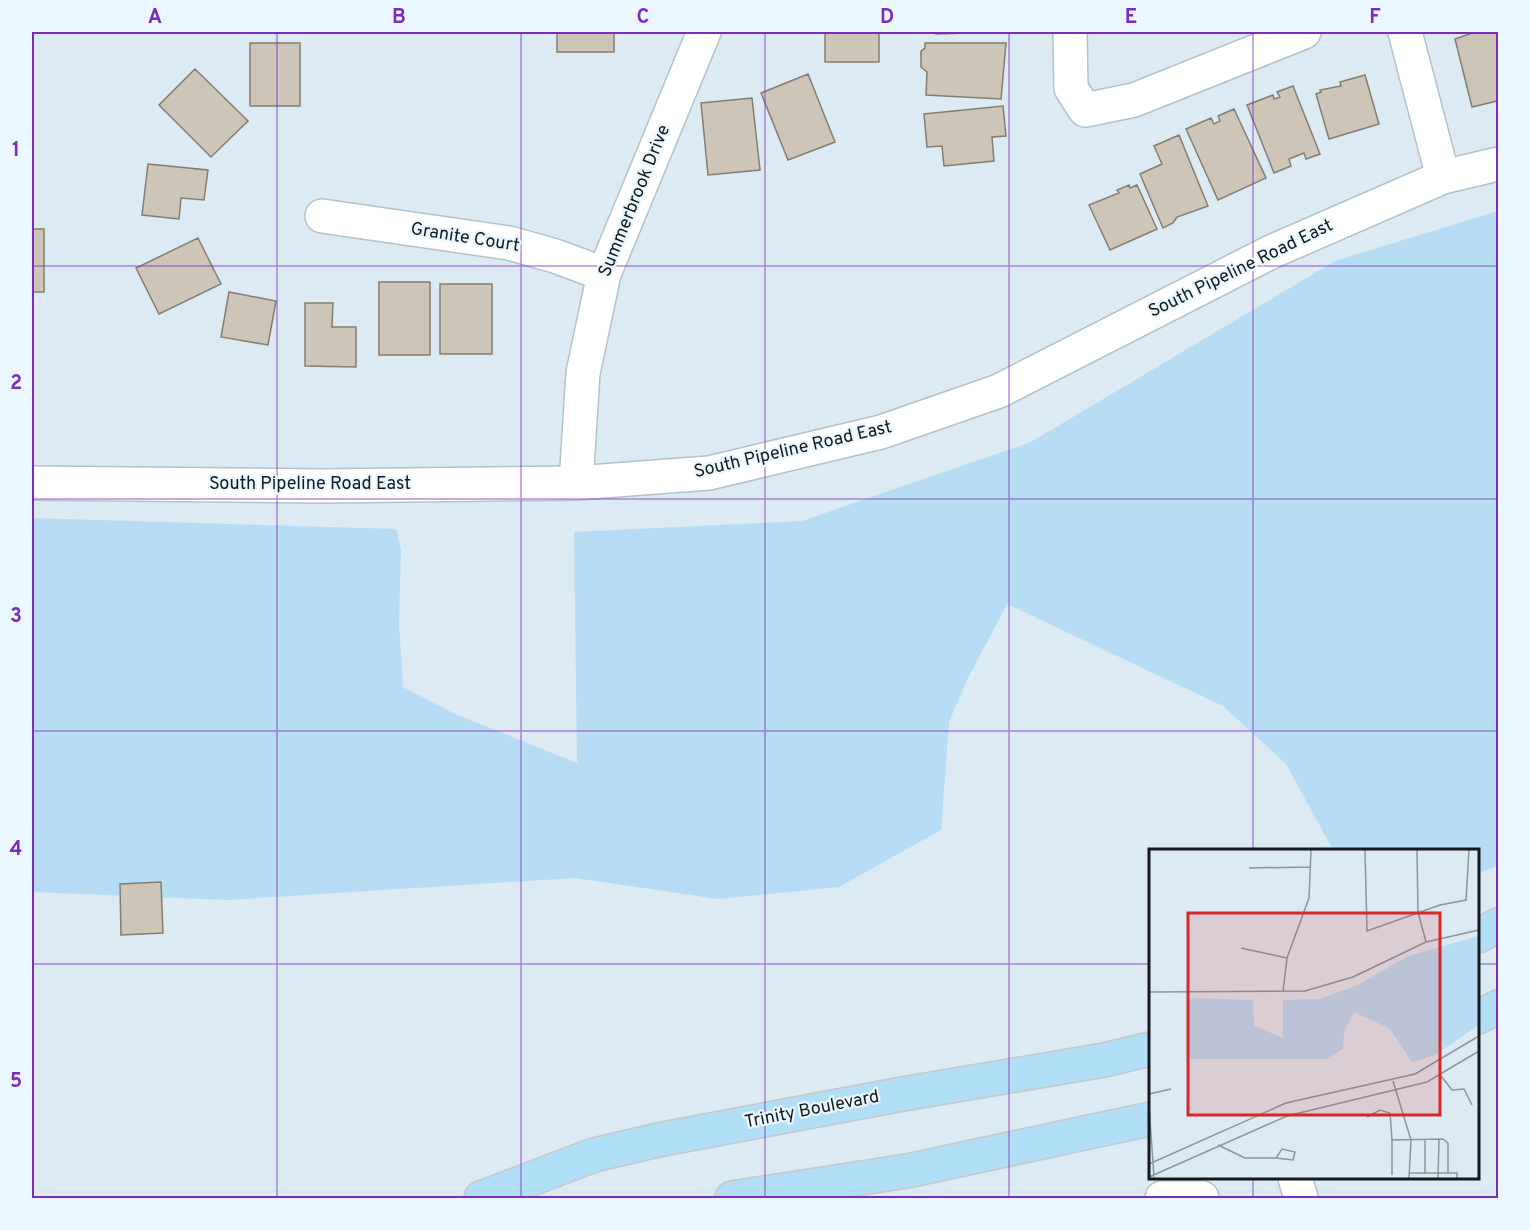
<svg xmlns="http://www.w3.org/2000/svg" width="1530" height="1230" font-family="Overpass,sans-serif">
	<rect width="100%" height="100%" fill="#dbeaf3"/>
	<!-- green -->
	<path fill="#b7ddf4" d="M1498,211V865L1478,874V850H1333L1286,764L1223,706L1007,604L967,680L949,722L941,830L839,887L718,899L575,878L228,900L32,892V518L396,529L401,549L399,624L403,687L455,714L577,763L574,532L802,521L1031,442L1335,261Z"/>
	<!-- building -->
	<path fill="#cdc5b8" stroke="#857d71" stroke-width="1.5" d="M557,32H623H614V52H557Z
		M825,32H879V62H825Z
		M936,32H1000L936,34Z
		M1475,32H1498V106L1497,101L1472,107L1455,39Z
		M250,43H300V106H250Z
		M925,43H1006L1001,99L926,95L927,72L921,67V51L925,48Z
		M195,69L248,121L211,157L159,105Z
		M808,74L835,142L788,160L761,93Z
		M1365,75L1379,124L1329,139L1316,94L1321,92L1320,90L1341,86L1340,82Z
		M1293,86L1320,154L1306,159L1304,153L1289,159L1291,166L1274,173L1247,105L1273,95L1274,99L1280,97L1277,92Z
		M752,98L760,170L708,175L701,103Z
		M1003,106L1006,136L992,137L994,161L944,166L942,146L927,147L924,114Z
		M1234,109L1266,178L1218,200L1186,129L1211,118L1214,124L1220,121L1218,116Z
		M1179,135L1208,206L1177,217L1173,223L1163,228L1140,174L1162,164L1154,146Z
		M148,164L208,170L204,200L181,198L179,219L142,215Z
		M1129,185L1130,188L1137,185L1157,229L1110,250L1089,205L1119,193L1117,190Z
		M32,229H44V292H32Z
		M198,238L221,284L159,314L136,268Z
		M379,282H430V355H379Z
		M440,284H492V354H440Z
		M229,292L276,301L268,345L221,337Z
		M305,303H333L332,327H356V367L305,366Z
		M161,882L163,933L121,935L120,884Z"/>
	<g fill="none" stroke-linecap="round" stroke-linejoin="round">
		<!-- minor casing -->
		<g stroke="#b3c2cb" stroke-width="36">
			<path id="minor" d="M1070,32L1071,88L1085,110L1134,100L1304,32
				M1405,32L1443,177
				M322,216L509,243L555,256L604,274
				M32,483L322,486L576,483L709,473L881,432L999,391L1271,252L1443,177L1498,164
				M576,483L583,373L604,274L704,32
				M1295,1178L1301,1198
				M1162,1198H1202"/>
		</g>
		<!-- major casing -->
		<g stroke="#c7c8c9" stroke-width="36">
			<path id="major" d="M1478,936L1498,925
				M1478,1017L1498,1007
				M481,1198L594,1155L658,1140L897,1095L1104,1060L1150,1049
				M732,1198L907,1171L1150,1119"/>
		</g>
		<!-- minor -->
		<use href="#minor" stroke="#fff" stroke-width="33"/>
		<!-- major -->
		<use href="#major" stroke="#b2dff8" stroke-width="33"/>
	</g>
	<!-- grid -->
	<path fill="none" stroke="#7b2cbf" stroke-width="1.5" stroke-opacity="0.55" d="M277,32V1198M521,32V1198M765,32V1198M1009,32V1198M1253,32V850M32,266H1498M32,499H1498M32,731H1498M32,964H1150M1478,964H1498M1253,1178V1198"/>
	<g text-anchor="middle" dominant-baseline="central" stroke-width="4.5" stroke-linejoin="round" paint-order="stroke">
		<!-- street labels -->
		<g font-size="18" fill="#14191c" stroke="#eaf7fe">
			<text transform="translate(635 201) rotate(-68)">Summerbrook Drive</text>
			<text transform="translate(465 238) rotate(9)">Granite Court</text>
			<text transform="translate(1241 269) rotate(-26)">South Pipeline Road East</text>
			<text transform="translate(793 450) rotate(-13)">South Pipeline Road East</text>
			<text x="310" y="484">South Pipeline Road East</text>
			<text transform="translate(812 1110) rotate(-11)">Trinity Boulevard</text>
		</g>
	</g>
	<!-- overview -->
	<g transform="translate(1149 849)">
		<rect width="330" height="330" fill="#dbeaf3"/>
		<path d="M330,87V176L286,206L263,213L241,180L205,163L195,183L194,200L177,210H40L38,149L104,151L105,177L134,189V151L171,150L209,136L259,107Z" fill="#b7ddf4"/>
		<path fill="none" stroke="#8b969d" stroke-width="1.5" d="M216,1L218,82L291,56L317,51L320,1M268,1L269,63L277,93M100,19L161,18M92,99L138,109M0,143L156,142L204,128L277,93L330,81M134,143L138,109L160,49L162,1M292,227L303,241L315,240L323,256M244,232L262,291L260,329M0,245L22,240M0,257L5,328M218,268L231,261L241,264L243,291L294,290L299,294V324M69,296L96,309H127L133,300L146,303L144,311L127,309M0,315L137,254L266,225L330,187M261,324H308V329M276,325V290M243,326V291M0,328L138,267L278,233L330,202M289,329L290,290"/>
		<path fill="#d62828" fill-opacity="0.15" stroke="#d62828" stroke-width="3" d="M39,64H291V266H39Z"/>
		<rect width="330" height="330" fill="none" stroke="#14191c" stroke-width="3"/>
	</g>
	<!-- border -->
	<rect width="1530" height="1230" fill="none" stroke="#eaf7fe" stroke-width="66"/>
	<rect x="33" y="33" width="1464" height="1164" fill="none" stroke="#7b2cbf" stroke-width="2"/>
	<g font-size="20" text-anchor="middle" font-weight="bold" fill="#7b2cbf">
		<text x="155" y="23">A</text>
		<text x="399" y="23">B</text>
		<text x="643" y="23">C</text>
		<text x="887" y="23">D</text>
		<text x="1131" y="23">E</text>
		<text x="1375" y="23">F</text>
		<text x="16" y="156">1</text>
		<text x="16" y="389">2</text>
		<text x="16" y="622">3</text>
		<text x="16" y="855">4</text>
		<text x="16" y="1087">5</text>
	</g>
</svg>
